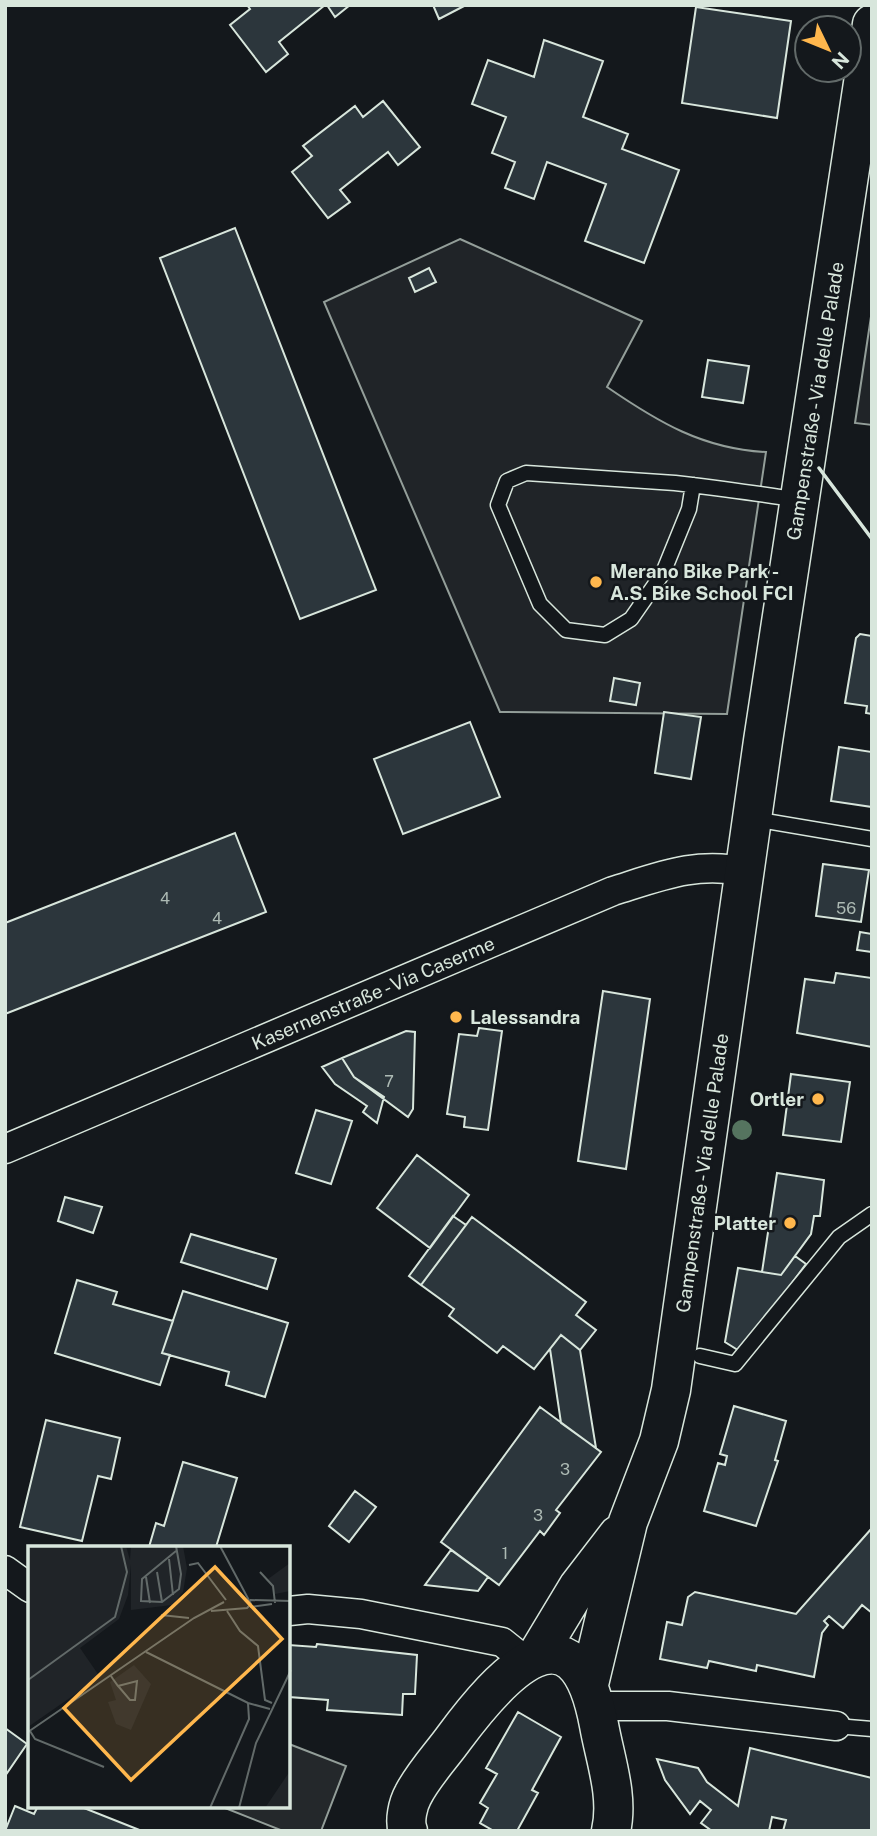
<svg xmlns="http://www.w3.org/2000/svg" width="877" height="1836" font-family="'Public Sans',sans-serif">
	<rect width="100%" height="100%" fill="#14181c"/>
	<!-- green -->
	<path fill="#202428" stroke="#939e99" stroke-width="2" d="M460,239L642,321L607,387C658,422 703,449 766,452L727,714L500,712L324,302Z
		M872,310V425L855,423Z"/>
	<!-- parking -->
	<path fill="#24282b" stroke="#939e99" stroke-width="2" d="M289,1744L346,1766L321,1831H283L220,1806H289Z"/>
	<!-- building -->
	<path fill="#2c363c" stroke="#d8e6dc" stroke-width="2" d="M247,5H325L279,42L288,54L266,72L230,25L250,9Z
		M327,5H350L335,17Z
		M433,5H466L439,19Z
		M696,7L791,21L777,118L682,103Z
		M544,40L603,61L583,117L628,134L622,149L679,170L644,263L585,241L606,184L547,162L534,199L505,188L515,162L492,153L506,117L472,104L488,60L534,77Z
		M383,101L420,147L398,165L388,152L340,190L350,202L328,218L292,172L312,156L303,146L355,106L363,117Z
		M235,228L376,590L300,619L160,258Z
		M429,268L436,282L415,292L409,278Z
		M708,360L749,366L743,403L702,397Z
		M860,634L872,636V714L866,713L867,706L845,703L856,638Z
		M614,678L640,683L636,705L610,701Z
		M664,712L701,717L691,779L655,773Z
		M470,722L500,797L403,834L374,759Z
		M839,747L872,752V807L831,801Z
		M235,833L266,912L5,1014V923Z
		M823,864L869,870L861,922L816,916Z
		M860,932L872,934V952L857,950Z
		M836,973L872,978V1047L797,1033L805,979L834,983Z
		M603,991L650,999L626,1169L578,1161Z
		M479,1028L502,1031L488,1130L464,1127L465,1117L447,1114L459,1034L477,1036Z
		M406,1031L415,1032L413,1109L408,1117L354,1077L342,1058Z
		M342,1058L354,1077L384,1097L377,1123L363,1112L367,1106L335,1084L322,1067Z
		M791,1074L850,1082L841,1142L783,1135Z
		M316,1110L352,1121L331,1184L296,1173Z
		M417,1155L469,1195L430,1248L377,1208Z
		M777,1173L824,1180L820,1216H814L811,1234L781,1275L762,1272Z
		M65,1197L102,1207L93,1233L58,1221Z
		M453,1216L466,1225L421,1285L409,1276Z
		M472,1217L586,1302L576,1315L596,1330L580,1350L561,1335L534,1369L503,1346L497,1353L449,1316L454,1309L421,1285Z
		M191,1234L276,1259L267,1289L181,1262Z
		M795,1256L806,1264L741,1352L725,1342L738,1268L781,1275Z
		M77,1280L117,1292L113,1304L173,1321L162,1353L170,1355L160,1385L55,1353Z
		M183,1291L288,1323L265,1397L226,1385L229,1372L162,1353Z
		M561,1335L580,1350L596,1448L561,1423L550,1349Z
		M734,1406L786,1421L775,1460L778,1461L756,1526L704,1511L718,1463L725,1465L727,1456L720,1454Z
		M540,1407L601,1452L556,1510L560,1513L544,1535L540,1531L499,1585L441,1542Z
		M46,1420L120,1438L111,1479L98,1476L82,1541L20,1527Z
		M183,1462L237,1478L216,1547H149L156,1523L164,1526Z
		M355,1491L376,1507L349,1542L329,1526Z
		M872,1528V1613L862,1605L843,1628L829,1616L824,1621L828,1625L822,1633L814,1677L757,1665L756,1671L709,1661L707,1668L660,1659L667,1622L682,1625L688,1597L695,1592L796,1614Z
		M451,1550L488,1577L478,1591L425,1585Z
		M317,1644L417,1655L415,1694H403L402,1715L327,1710L328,1700L289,1697V1645L316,1647Z
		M518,1712L561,1737L532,1790L538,1793L517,1831H494L480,1823L488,1808L480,1803L497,1774L486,1768Z
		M5,1728L27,1744L5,1776Z
		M750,1748L872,1778V1831H783L786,1820L772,1817L769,1831H712L701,1823L711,1810L700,1801L690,1814L665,1780L657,1759L698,1768L707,1782L738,1806Z
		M15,1806L34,1814L38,1806H79L142,1831H5Z"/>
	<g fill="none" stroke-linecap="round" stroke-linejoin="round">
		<!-- lane casing -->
		<g stroke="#d8e6dc" stroke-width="17">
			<path id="lane" d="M693,485L689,509L663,573L631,619L605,635L566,630L540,604L498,505L507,481L526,473L675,483C716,488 757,493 798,500
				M754,819L872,839
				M700,1356L735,1364L839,1237L872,1214
				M836,1726L872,1729"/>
		</g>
		<!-- street casing -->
		<g stroke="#d8e6dc" stroke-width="31">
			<path id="street" d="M5,1149L613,891C661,876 696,861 747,872
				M5,1570L30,1588
				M289,1611L308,1609L361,1614L502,1642L527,1662
				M595,1706H668L836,1726"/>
		</g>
		<!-- primary casing -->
		<g stroke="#d8e6dc" stroke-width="41">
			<path id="primary" d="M537,1655L578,1587L618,1535
				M589,1684L628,1522L659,1441L671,1390L763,741L872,24
				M408,1831C404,1821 408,1804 413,1795C423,1775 441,1756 454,1738C500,1676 574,1592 599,1725C605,1759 619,1796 611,1831"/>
		</g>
		<!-- lane -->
		<use href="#lane" stroke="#14181c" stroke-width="14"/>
		<!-- street -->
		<use href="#street" stroke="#14181c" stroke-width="28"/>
		<!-- primary -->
		<use href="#primary" stroke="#14181c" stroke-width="38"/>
		<!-- wall -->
		<path stroke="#d8e6dc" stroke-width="3.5" d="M819,468L872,539"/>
	</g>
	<!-- trees -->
	<circle fill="#55745f" cx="742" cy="1130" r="10"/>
	<!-- markers -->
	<g fill="#ffb74d" stroke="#14181c" stroke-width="2.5">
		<circle cx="596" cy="582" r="7"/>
		<circle cx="456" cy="1017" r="7"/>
		<circle cx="818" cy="1099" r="7"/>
		<circle cx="790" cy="1223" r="7"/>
	</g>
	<g text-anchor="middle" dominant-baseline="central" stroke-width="5" stroke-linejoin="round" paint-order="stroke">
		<!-- number labels -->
		<g font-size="16" fill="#adbab4">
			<text x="165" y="898">4</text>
			<text x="846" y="908">56</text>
			<text x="217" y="918">4</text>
			<text x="389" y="1081">7</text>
			<text x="565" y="1469">3</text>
			<text x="538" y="1515">3</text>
			<text x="505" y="1553">1</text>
		</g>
		<!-- street labels -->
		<g font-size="19" fill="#d8e6dc" stroke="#14181c">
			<text transform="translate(815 401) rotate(-81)">Gampenstraße - Via delle Palade</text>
			<text transform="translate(373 993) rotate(-23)">Kasernenstraße - Via Caserme</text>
			<text transform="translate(702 1173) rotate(-82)">Gampenstraße - Via delle Palade</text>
		</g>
		<!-- poi labels -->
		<g font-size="19" font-weight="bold" fill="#d8e6dc" stroke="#14181c" text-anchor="start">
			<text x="610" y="571">Merano Bike Park -<tspan x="610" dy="22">A.S. Bike School FCI</tspan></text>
			<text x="470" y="1017">Lalessandra</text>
			<text x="804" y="1099" text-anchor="end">Ortler</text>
			<text x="776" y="1223" text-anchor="end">Platter</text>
		</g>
	</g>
	<!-- overview -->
	<g transform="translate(28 1546)">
		<rect width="262" height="262" fill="#14181c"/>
		<path d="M0,0H98L102,14L103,0H155L159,22L155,46L144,59L103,64V18L100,49L91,73L52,102L72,131L0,181ZM262,17V45L247,48L240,33ZM106,119L123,138L103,184L88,178L80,156L88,154L82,136ZM262,225V262H237Z" fill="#202428"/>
		<path fill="none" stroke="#626a69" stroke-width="2" d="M148,0L153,28L151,43L134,56L113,55L114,33L148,5M141,13L145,49M161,19L170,17L198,54M129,26L134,56M232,26L245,40L247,57M118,31L122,57M222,54L263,55M222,61L244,58M183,65L219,62L223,58L192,0M199,65L212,85L230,100L237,154L244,157M133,69L161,72M118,106L220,157L242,163M83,130L85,133L90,140L91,141L102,154H107L109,135L90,140M0,134L87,71L99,26L93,0M2,185L7,193L76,221M0,186L166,72L196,56M182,262L221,173L220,157M211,262L228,197L263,124"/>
		<path fill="#ffb74d" fill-opacity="0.15" stroke="#ffb74d" stroke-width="3.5" d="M187,21L254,93L103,234L36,162Z"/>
		<rect width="262" height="262" fill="none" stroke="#d8e6dc" stroke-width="3.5"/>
	</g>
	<!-- border -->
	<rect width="877" height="1836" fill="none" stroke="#d8e6dc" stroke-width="14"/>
	<!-- north arrow -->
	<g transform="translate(828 49) rotate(133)"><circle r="33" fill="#14181c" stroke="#626a69" stroke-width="2"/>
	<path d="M0-5L12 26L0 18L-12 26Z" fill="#ffb74d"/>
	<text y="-10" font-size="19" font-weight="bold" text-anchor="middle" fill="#d8e6dc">N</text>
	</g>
</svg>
